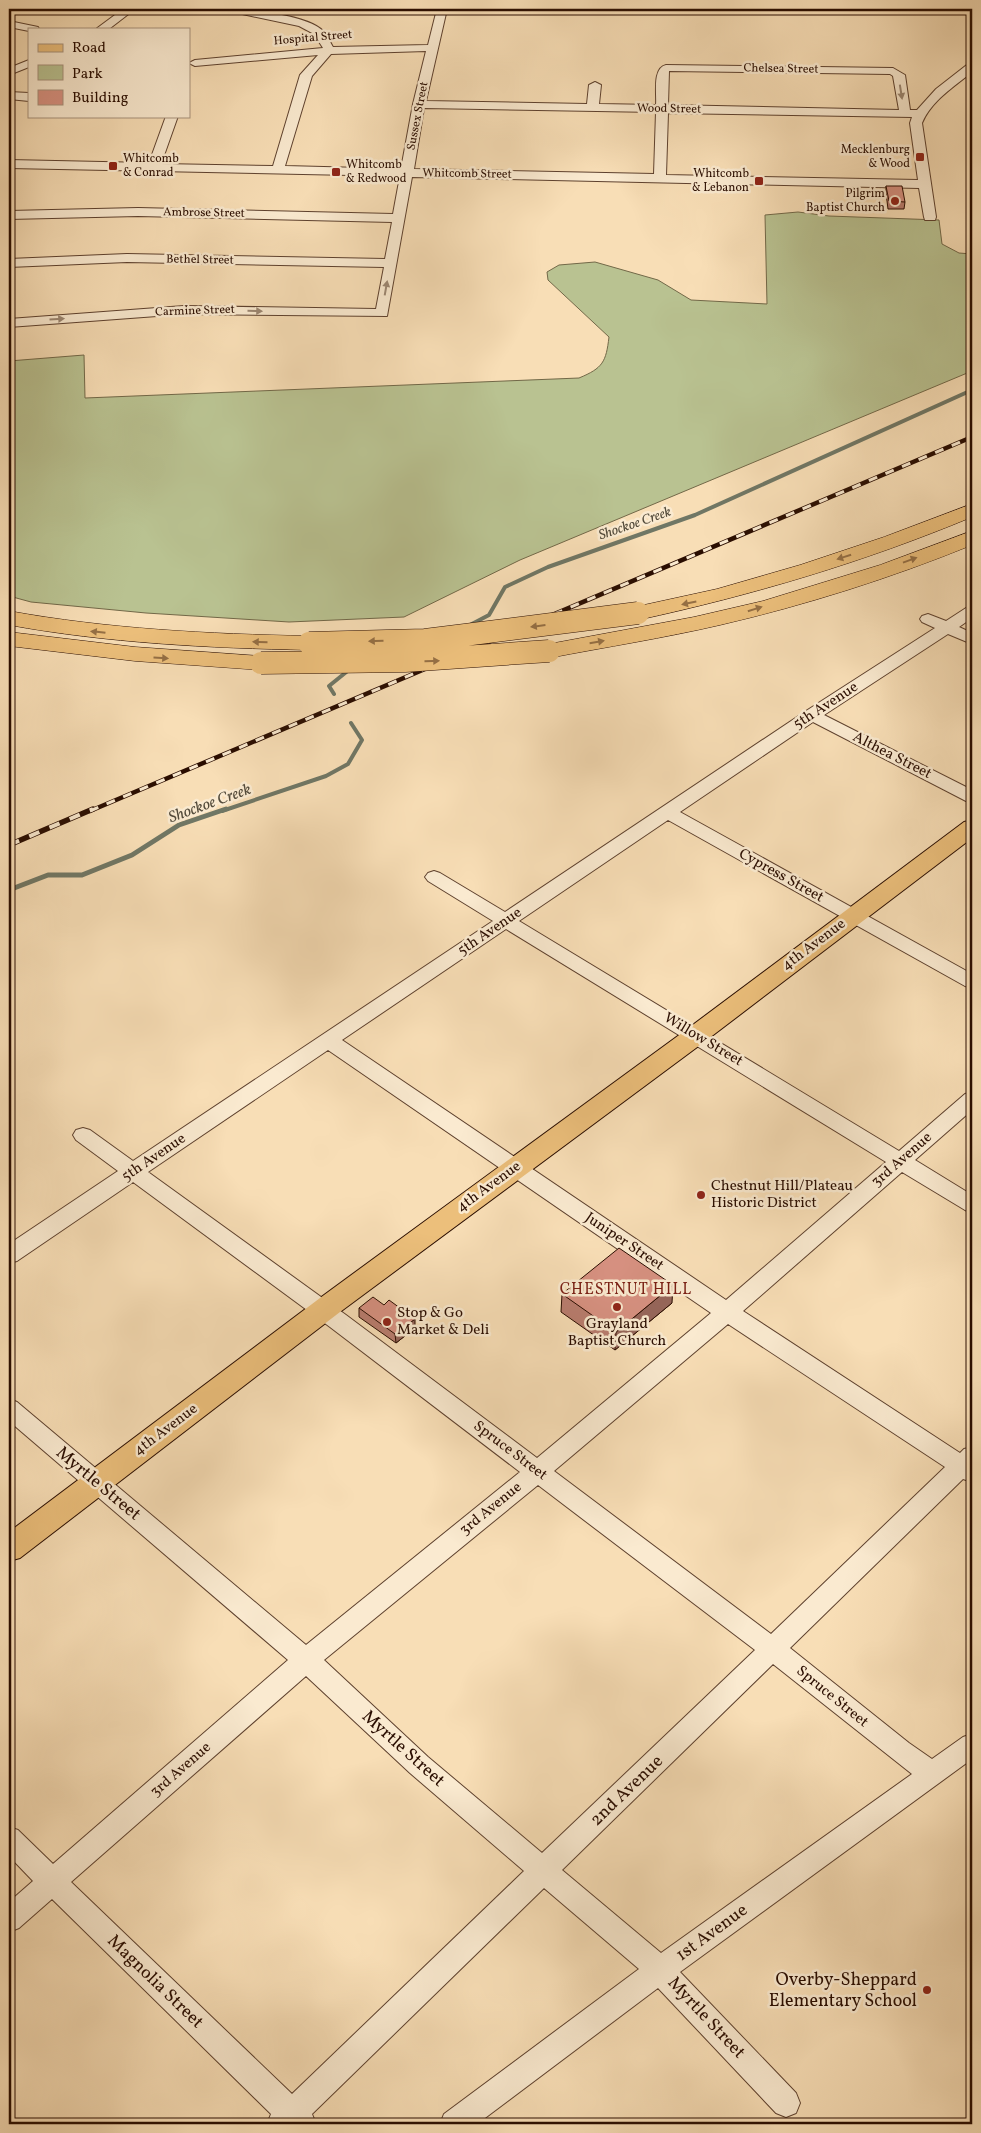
<svg xmlns="http://www.w3.org/2000/svg" width="981" height="2133" font-family="Vollkorn,serif">
	<rect width="100%" height="100%" fill="#f8deb6"/>
	<filter id="stains"><feTurbulence type="fractalNoise" baseFrequency=".004" numOctaves="4"/><feColorMatrix values="0 0 0 0 .2 0 0 0 0 .09 0 0 0 0 .02 0 0 0 .5 -.17"/></filter>
	<radialGradient id="worn" r=".72"><stop offset=".6" stop-color="#630" stop-opacity="0"/><stop offset="1" stop-color="#630" stop-opacity=".3"/></radialGradient>
	<!-- green -->
	<path fill="#b9c291" stroke="#726848" d="M798,212L829,216L939,220L942,244L959,253L972,254V371L520,560L404,617L289,622L146,613L31,602L9,596V361L84,355L85,398L579,378C603,368 606,362 609,337L548,280L547,272L559,265L595,262L658,280L691,300L767,304L765,215Z"/>
	<g fill="none" stroke-linecap="round" stroke-linejoin="round">
		<!-- stream-far1 -->
		<path stroke="#707765" stroke-width="4" d="M470,625L489,615L505,587L548,567L695,515L972,390
			M334,694L329,686L350,669
			M222,811L326,776L348,764L362,740L351,723"/>
		<!-- stream -->
		<path stroke="#707765" stroke-width="5" d="M9,890L48,875H82L132,855L179,825L226,809"/>
		<!-- minor casing -->
		<g stroke="#5e412e" stroke-width="2">
			<path id="minor" d="M123,9H135L109,29H96Z
				M228,9C249,9 308,15 323,31C327,35 330,42 333,47L428,45L437,9H447L426,101L587,104L589,85L595,82L601,85L599,104L656,105C657,94 652,68 666,65L893,68L905,75L910,110H917L936,89L968,64L972,63V72C954,87 932,100 922,123L936,217L935,220H925L924,217L919,188L412,177L387,316L184,314L9,327V319L184,306L376,309L384,267L127,262L9,267V259L127,254L385,259L392,222L138,216L9,219V211L138,208L393,214L400,176L9,168V160L149,163L166,116H178L161,164L273,166L300,75L318,55L195,66L189,63L195,60L323,48L314,34L299,26L233,12ZM426,51L413,104L401,169L285,166L312,76L331,54ZM669,71L890,74L893,76L899,110L668,105ZM424,108L656,112L654,174L414,169ZM668,113L912,117L910,123L918,180L666,175Z
				M9,21L38,27L39,29H29V31L9,27Z
				M29,60V67L9,75V68Z
				M9,92L29,93V101L9,99Z
				M972,606V618L959,627L972,633V644L948,634L824,715L972,790V802L966,801L813,722L680,812L972,974V988L965,986L668,820L519,921L899,1151L965,1094L972,1092V1110L915,1160L972,1195V1213L965,1210L902,1172L743,1311L960,1453L964,1449L972,1447V1482L963,1479L790,1648L909,1743L932,1759L963,1737L972,1734V1759L680,1972L796,2093L800,2103L796,2113L786,2117L776,2113L658,1988L477,2124H440L444,2114L639,1969L544,1888L312,2114L316,2124H267L271,2114L52,1899L19,1928L9,1932V1902L33,1881L9,1856V1827L18,1830L53,1864L288,1660L9,1421V1399L17,1402L306,1645L520,1472L330,1327L133,1182L17,1261L9,1263V1244L118,1171L76,1140L73,1135L76,1130L83,1128L90,1130L133,1161L493,921L428,881L425,877L428,873L434,871L440,873L505,912L806,711L935,628L922,622L920,619L922,616L928,614L946,621L966,608ZM506,929L886,1162L726,1300L342,1040ZM328,1050L711,1313L537,1458L346,1315L148,1172ZM728,1324L945,1467L771,1634L554,1471ZM538,1485L755,1650L542,1853L428,1757L324,1660ZM773,1664L912,1774L661,1953L562,1870ZM306,1676L410,1773L524,1871L292,2094L71,1882Z"/>
		</g>
		<!-- major casing -->
		<g stroke="#2a0d00" stroke-width="2">
			<path id="major" d="M972,820V838L704,1042L340,1312L20,1558L9,1561V1532L320,1298L686,1030L964,822Z"/>
		</g>
		<!-- highway casing -->
		<g stroke="#2a0d00" stroke-width="1">
			<path id="highway" d="M972,504V517C864,562 753,595 638,620L630,618L627,613L630,608L717,589L800,565L884,537Z
				M972,531V545C891,578 806,605 720,625C664,638 606,647 549,658L541,656L538,651L541,646L549,644L694,617L763,601L880,565Z
				M9,611C108,629 208,634 309,636L317,638L320,643L317,648L309,650C208,648 108,643 9,625Z
				M9,632L135,647L261,656L269,658L272,663L269,668L261,670L135,661L9,646Z"/>
		</g>
		<!-- minor -->
		<use href="#minor" fill="#faead0" fill-rule="evenodd"/>
		<!-- major -->
		<use href="#major" fill="#ecbf7b" fill-rule="evenodd"/>
		<!-- highway -->
		<use href="#highway" fill="#ecbf7b" fill-rule="evenodd"/>
		<!-- rail-far1 casing -->
		<g stroke="#2a0d00" stroke-width="4.5">
			<path id="rail-far1" d="M90,811L972,437"/>
		</g>
		<!-- rail casing -->
		<g stroke="#2a0d00" stroke-width="5.5">
			<path id="rail" d="M9,845L93,809"/>
		</g>
		<!-- rail-far1 -->
		<use href="#rail-far1" stroke="#faead0" stroke-width="3" stroke-dasharray="9" stroke-linecap="butt"/>
		<!-- rail -->
		<use href="#rail" stroke="#faead0" stroke-width="4" stroke-dasharray="11" stroke-linecap="butt"/>
		<!-- highway-bridge casing -->
		<g stroke="#2a0d00" stroke-width="23" stroke-linecap="butt">
			<path id="highway-bridge" d="M309,643L425,640L638,613
				M261,663L405,661L549,651"/>
		</g>
		<!-- highway-bridge -->
		<use href="#highway-bridge" stroke="#ecbf7b" stroke-width="22"/>
	</g>
	<!-- wall -->
	<path fill="#b97d6f" stroke="#2a0d00" d="M886,186L905,202L904,209H888L886,193Z
		M562,1294L672,1303L615,1350L561,1312Z
		M359,1308L415,1328L396,1343L359,1317Z"/>
	<!-- shaded-wall -->
	<path fill="#96665a" stroke="#2a0d00" d="M673,1285L672,1303L615,1350L616,1332Z
		M415,1319V1328L396,1343L395,1334Z"/>
	<!-- building -->
	<path fill="#d79181" stroke="#2a0d00" d="M886,186H902L905,202L889,201Z
		M619,1248L673,1285L616,1332L562,1294Z
		M373,1297L384,1305L389,1300L415,1319L395,1334L359,1308Z"/>
	<!-- one-way arrows -->
	<defs><path id="oneway-solid" d="M-6-.8H1V-3.2L6.5 0L1 3.2V.8H-6Z" transform="scale(1.25)"/></defs>
	<g fill="#9c8772">
		<use href="#oneway-solid" transform="translate(901 92) rotate(81)"/>
		<use href="#oneway-solid" transform="translate(386 288) rotate(-80)"/>
		<use href="#oneway-solid" transform="translate(255 311) rotate(1)"/>
		<use href="#oneway-solid" transform="translate(57 319) rotate(-4)"/>
	</g>
	<g fill="#956f44">
		<use href="#oneway-solid" transform="translate(844 557) rotate(162)"/>
		<use href="#oneway-solid" transform="translate(910 560) rotate(-20)"/>
		<use href="#oneway-solid" transform="translate(689 603) rotate(168)"/>
		<use href="#oneway-solid" transform="translate(755 609) rotate(-17)"/>
		<use href="#oneway-solid" transform="translate(538 626) rotate(173)"/>
		<use href="#oneway-solid" transform="translate(98 632) rotate(-174)"/>
		<use href="#oneway-solid" transform="translate(376 641) rotate(178)"/>
		<use href="#oneway-solid" transform="translate(260 642) rotate(-179)"/>
		<use href="#oneway-solid" transform="translate(597 642) rotate(-10)"/>
		<use href="#oneway-solid" transform="translate(161 658) rotate(3)"/>
		<use href="#oneway-solid" transform="translate(432 661) rotate(-2)"/>
	</g>
	<!-- markers -->
	<g fill="#8f2418" stroke="#faead0" stroke-width="2">
		<rect x="915" y="152" width="10" height="10" rx="2.5"/>
		<rect x="108" y="161" width="10" height="10" rx="2.5"/>
		<rect x="331" y="167" width="10" height="10" rx="2.5"/>
		<rect x="754" y="176" width="10" height="10" rx="2.5"/>
		<circle cx="895" cy="201" r="5"/>
		<circle cx="701" cy="1195" r="5"/>
		<circle cx="617" cy="1307" r="5"/>
		<circle cx="387" cy="1322" r="5"/>
		<circle cx="927" cy="1990" r="5"/>
	</g>
	<g text-anchor="middle" dominant-baseline="central" stroke-width="5" stroke-linejoin="round" paint-order="stroke">
		<!-- far-street labels -->
		<g font-size="12" fill="#2a0d00" stroke="#faead0">
			<text transform="translate(313 38) rotate(-5)">Hospital Street</text>
			<text transform="translate(781 69) rotate(1)">Chelsea Street</text>
			<text transform="translate(669 109) rotate(1)">Wood Street</text>
			<text transform="translate(418 116) rotate(-79)">Sussex Street</text>
			<text transform="translate(467 174) rotate(1)">Whitcomb Street</text>
			<text transform="translate(204 213) rotate(1)">Ambrose Street</text>
			<text transform="translate(200 260) rotate(1)">Bethel Street</text>
			<text transform="translate(195 311) rotate(-2)">Carmine Street</text>
		</g>
		<!-- far-poi labels -->
		<g font-size="12" fill="#2a0d00" stroke="#faead0" text-anchor="end">
			<text x="910" y="150">Mecklenburg<tspan x="910" dy="14">&amp; Wood</tspan></text>
			<text x="123" y="159" text-anchor="start">Whitcomb<tspan x="123" dy="14">&amp; Conrad</tspan></text>
			<text x="346" y="165" text-anchor="start">Whitcomb<tspan x="346" dy="14">&amp; Redwood</tspan></text>
			<text x="749" y="174">Whitcomb<tspan x="749" dy="14">&amp; Lebanon</tspan></text>
			<text x="885" y="194">Pilgrim<tspan x="885" dy="14">Baptist Church</tspan></text>
		</g>
		<!-- far-water labels -->
		<g font-size="14" font-style="italic" fill="#534b3b" stroke="#faead0">
			<text transform="translate(635 524) rotate(-19)">Shockoe Creek</text>
		</g>
		<!-- street labels -->
		<g font-size="15" fill="#2a0d00" stroke="#faead0">
			<text transform="translate(826 706) rotate(-33)">5th Avenue</text>
			<text transform="translate(892 756) rotate(27)">Althea Street</text>
			<text transform="translate(781 876) rotate(29)">Cypress Street</text>
			<text transform="translate(490 932) rotate(-34)">5th Avenue</text>
			<text transform="translate(814 945) rotate(-37)">4th Avenue</text>
			<text transform="translate(703 1040) rotate(31)">Willow Street</text>
			<text transform="translate(154 1158) rotate(-34)">5th Avenue</text>
			<text transform="translate(902 1160) rotate(-41)">3rd Avenue</text>
			<text transform="translate(489 1187) rotate(-36)">4th Avenue</text>
			<text transform="translate(624 1242) rotate(34)">Juniper Street</text>
			<text transform="translate(166 1430) rotate(-37)">4th Avenue</text>
			<text transform="translate(510 1451) rotate(37)">Spruce Street</text>
			<text transform="translate(491 1509) rotate(-39)">3rd Avenue</text>
			<text transform="translate(832 1697) rotate(39)">Spruce Street</text>
			<text transform="translate(181 1770) rotate(-41)">3rd Avenue</text>
		</g>
		<!-- poi labels -->
		<g font-size="15" fill="#2a0d00" stroke="#faead0" text-anchor="start">
			<text x="711" y="1186">Chestnut Hill/Plateau<tspan x="711" dy="17">Historic District</tspan></text>
			<text x="397" y="1313">Stop &amp; Go<tspan x="397" dy="17">Market &amp; Deli</tspan></text>
			<text x="617" y="1324" text-anchor="middle">Grayland<tspan x="617" dy="17">Baptist Church</tspan></text>
		</g>
		<!-- water labels -->
		<g font-size="16" font-style="italic" fill="#534b3b" stroke="#faead0">
			<text transform="translate(210 804) rotate(-20)">Shockoe Creek</text>
		</g>
		<!-- neighbourhood labels -->
		<g font-size="16" letter-spacing="1" fill="#7a1f14" stroke="#faead0">
			<text x="626" y="1290">CHESTNUT HILL</text>
		</g>
		<!-- near-street labels -->
		<g font-size="18" fill="#2a0d00" stroke="#faead0">
			<text transform="translate(98 1484) rotate(40)">Myrtle Street</text>
			<text transform="translate(403 1749) rotate(42)">Myrtle Street</text>
			<text transform="translate(627 1791) rotate(-44)">2nd Avenue</text>
			<text transform="translate(712 1933) rotate(-36)">1st Avenue</text>
			<text transform="translate(155 1982) rotate(44)">Magnolia Street</text>
			<text transform="translate(706 2018) rotate(47)">Myrtle Street</text>
		</g>
		<!-- near-poi labels -->
		<g font-size="18" fill="#2a0d00" stroke="#faead0" text-anchor="end">
			<text x="917" y="1980">Overby-Sheppard<tspan x="917" dy="21">Elementary School</tspan></text>
		</g>
	</g>
	<!-- margin -->
	<rect width="981" height="2133" fill="none" stroke="#f8deb6" stroke-width="30"/>
	<rect x="10" y="10" width="961" height="2113" fill="none" stroke="#2a0d00" stroke-width="2.5"/>
	<rect x="15" y="15" width="951" height="2103" fill="none" stroke="#2a0d00"/>
	<!-- legend -->
	<rect x="28" y="28" width="162" height="90" fill="#faead0" stroke="#a7927d"/>
	<rect x="38" y="44" width="25" height="8" fill="#ecbf7b" stroke="#a7927d"/>
	<text x="72" y="52" font-size="15" fill="#2a0d00">Road</text>
	<rect x="38" y="65" width="25" height="15" fill="#b9c291" stroke="#a7927d"/>
	<text x="72" y="78" font-size="15" fill="#2a0d00">Park</text>
	<rect x="38" y="90" width="25" height="15" fill="#d79181" stroke="#a7927d"/>
	<text x="72" y="102" font-size="15" fill="#2a0d00">Building</text>
	<rect width="100%" height="100%" filter="url(#stains)"/>
	<rect width="100%" height="100%" fill="url(#worn)"/>
</svg>
